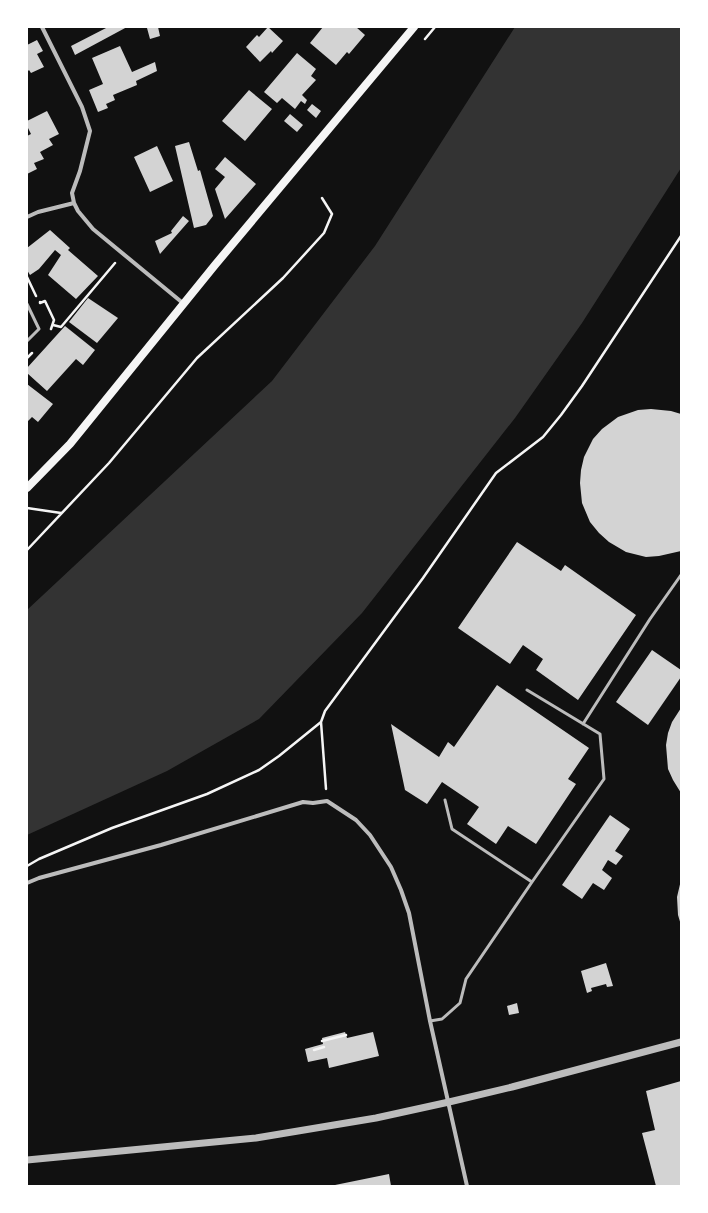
<svg xmlns="http://www.w3.org/2000/svg" width="708" height="1213" font-family="'Fira Sans Condensed',sans-serif">
	<rect width="100%" height="100%" fill="#111"/>
	<!-- water -->
	<path fill="#333" d="M515,27H681V168L582,323L515,418L362,613L259,719L167,771L27,835V610L272,381L375,246Z"/>
	<!-- building -->
	<path fill="#d3d3d3" d="M108,27H127L75,55L71,46Z
		M152,27H158L160,36L150,39L147,28Z
		M268,27L283,41L272,53L271,51L260,62L246,47L257,35L259,37Z
		M323,27H356L365,35L349,54L347,52L336,65L310,43Z
		M37,40L43,51L37,54L44,67L31,73L29,70L27,72V45Z
		M120,46L132,72L155,62L157,71L136,81L137,85L113,95L115,100L106,104L108,108L98,112L89,90L103,84L92,58Z
		M297,53L316,69L311,76L316,80L302,95L307,100L305,104L301,101L295,109L282,98L277,103L264,92Z
		M249,90L272,109L245,141L222,121Z
		M312,104L321,111L316,118L307,110Z
		M47,111L59,134L49,139L53,145L40,152L44,159L34,163L37,169L27,174V136L31,134L27,126V121Z
		M290,114L303,125L297,132L284,121Z
		M189,142L198,171L200,170L213,216L206,225L194,228L175,146Z
		M157,146L173,181L150,192L134,157Z
		M225,157L256,184L225,219L215,189L225,177L215,169Z
		M183,216L189,221L160,254L155,241L172,233L171,231Z
		M50,230L70,248L68,250L98,276L76,299L48,275L61,255L55,250L39,269L30,275L27,270V248Z
		M88,298L118,318L97,343L69,322Z
		M65,326L95,350L83,365L76,359L47,391L27,373V368Z
		M27,384L53,404L38,422L32,417L27,422Z
		M651,409L671,411L681,414V551L659,556L646,557L626,552L609,542L599,533L590,522L582,503L580,483L581,470L584,457L593,439L602,429L618,417L638,410Z
		M517,542L561,571L565,565L636,615L578,700L536,670L543,659L523,645L510,664L458,628Z
		M652,650L681,670V677L648,725L616,702Z
		M497,685L589,748L568,779L576,784L536,844L508,826L496,844L467,824L479,807L442,782L427,804L405,790L391,724L439,757L448,742L454,747Z
		M681,708V793L673,780L668,769L666,745L668,733L672,722Z
		M610,815L630,829L615,851L623,856L616,865L608,860L602,870L612,878L604,890L593,883L582,899L562,885Z
		M681,880V925L678,915L677,897Z
		M606,963L613,986L607,987L606,984L591,988L592,991L587,993L581,971Z
		M517,1003L519,1013L509,1015L507,1006Z
		M345,1032L347,1038L373,1032L379,1056L329,1068L327,1058L308,1062L305,1049L323,1044L322,1038Z
		M681,1081V1186H656L642,1133L655,1130L646,1091Z
		M389,1174L391,1186H336L335,1185Z"/>
	<g fill="none" stroke-linecap="round" stroke-linejoin="round">
		<!-- path -->
		<path stroke="#f5f5f5" stroke-width="2.5" d="M425,39L435,27
			M27,277L36,296
			M40,302V303L45,301L54,320L51,329
			M53,325L61,327L115,263
			M27,358L32,353
			M27,508L61,513
			M27,550L109,463L197,358L283,278L324,233L332,214L322,198
			M326,789L321,722L325,711L423,578L496,473L543,437L561,415L582,386L681,236
			M27,866L39,859L112,828L207,794L259,770L279,756L321,722
			M322,1041L346,1035
			M314,1050L324,1047"/>
		<!-- service -->
		<path stroke="#bcbcbc" stroke-width="3" d="M27,304L39,329L27,341
			M527,690L600,734L604,779L532,882
			M583,724L650,619L681,575
			M430,1021L442,1019L460,1003L466,979L532,882L452,829L445,800"/>
		<!-- minor -->
		<path stroke="#bcbcbc" stroke-width="4" d="M42,27L82,107L90,131L80,171L72,193L74,203L78,211L93,229L184,304
			M27,217L38,212L74,203
			M27,883L39,878L161,845L303,802L313,803L327,801L356,820L370,835L391,867L401,890L409,913L430,1021L467,1186"/>
		<!-- tertiary -->
		<path stroke="#bcbcbc" stroke-width="7" d="M27,1160L256,1138L376,1118L449,1102L512,1087L681,1042"/>
		<!-- secondary -->
		<path stroke="#f5f5f5" stroke-width="8" d="M27,488L70,444L215,265L414,27"/>
	</g>
	<!-- border -->
	<rect width="708" height="1213" fill="none" stroke="#ffffff" stroke-width="56"/>
</svg>
